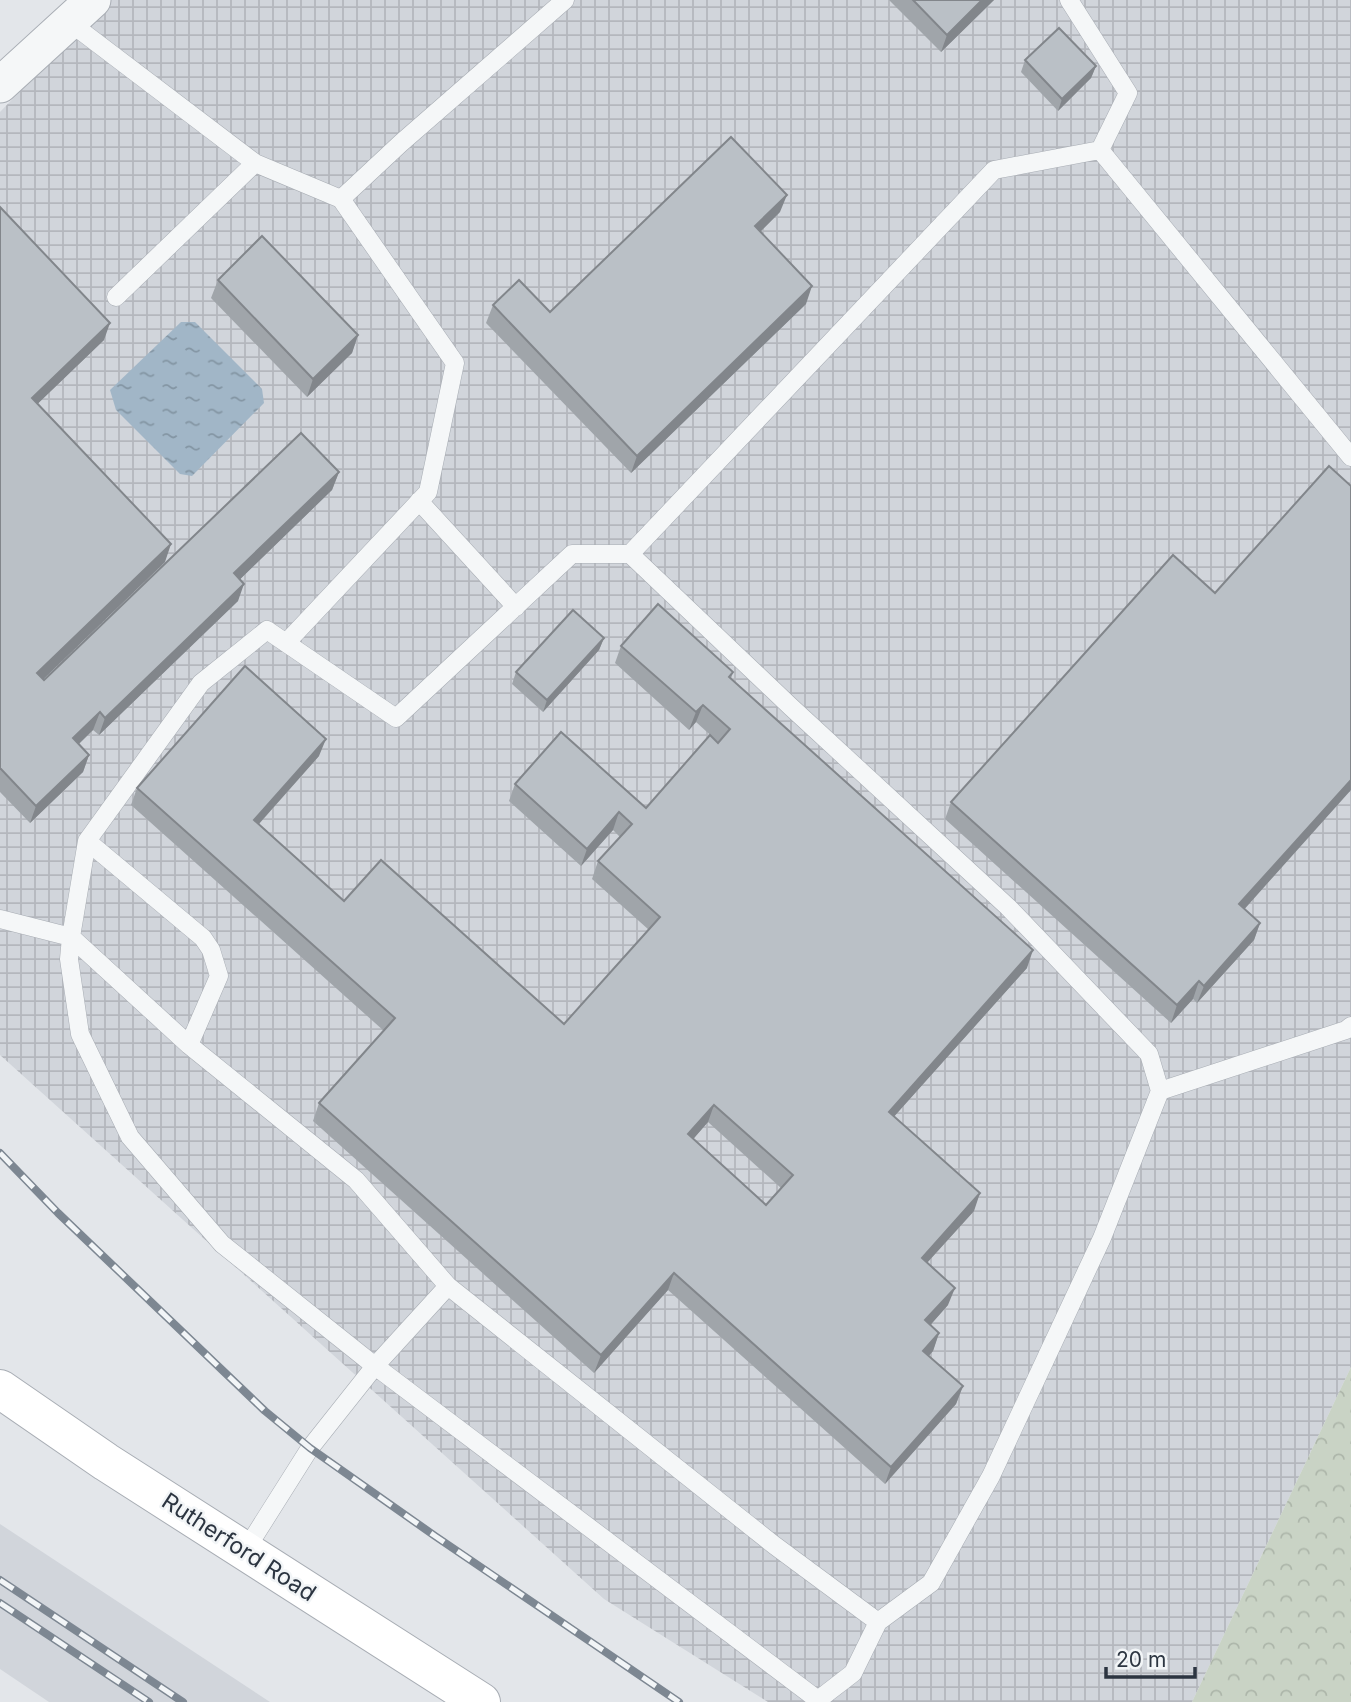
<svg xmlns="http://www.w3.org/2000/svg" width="1351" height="1702" font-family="Inter,sans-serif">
	<defs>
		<pattern id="industrial-grid" width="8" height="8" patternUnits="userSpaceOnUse" patternTransform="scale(1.75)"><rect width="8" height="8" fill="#d1d5db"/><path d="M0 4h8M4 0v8" fill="none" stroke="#b4b7bd"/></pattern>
		<pattern id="forest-crowns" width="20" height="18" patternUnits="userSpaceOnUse" patternTransform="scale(1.75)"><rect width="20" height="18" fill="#c9d3c5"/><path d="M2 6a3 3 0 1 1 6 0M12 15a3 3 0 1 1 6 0" fill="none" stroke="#adb6aa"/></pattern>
		<pattern id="water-ripples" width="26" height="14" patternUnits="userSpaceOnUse" patternTransform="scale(1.75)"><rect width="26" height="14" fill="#a1b6c7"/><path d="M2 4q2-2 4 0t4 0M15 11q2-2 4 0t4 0" fill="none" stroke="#8395a3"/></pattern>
	</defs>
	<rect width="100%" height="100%" fill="#e3e6ea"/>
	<!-- built -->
	<path fill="#d1d5db" d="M0,1524L270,1702H49L0,1669Z"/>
	<!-- industrial -->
	<path fill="url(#industrial-grid)" d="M108,0H1351V1367L1192,1702H768L604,1599L0,1055V112Z"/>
	<!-- forest -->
	<path fill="url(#forest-crowns)" d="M1351,1367V1702H1192Z"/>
	<!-- water -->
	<path fill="url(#water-ripples)" d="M181,322H195L262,389L264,403L192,476L180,474L116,410L110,390Z"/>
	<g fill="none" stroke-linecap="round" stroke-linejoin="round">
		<!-- lane casing -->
		<g stroke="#a8adb4" stroke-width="19">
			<path id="lane" d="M1069,0L1128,93L1100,150
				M68,21L255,163L341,199L401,143L565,0
				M116,297L255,163
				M419,501L516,607
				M630,554L994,170L1100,150L1351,457
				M286,643L428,492L455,363L341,199
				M87,841L203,938L211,950L219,976L189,1045
				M0,919L71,937L189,1045L356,1180L448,1286L774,1545L878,1622L853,1673L818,1700L375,1366L222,1244L130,1137L80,1034L69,959L71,937L87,841L201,683L267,630L396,718L572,554H630L791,707L1008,907L1149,1054L1160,1091L1102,1238L991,1476L931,1583L878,1622
				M1160,1091L1346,1030L1351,1026
				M245,1551L310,1448L375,1366L448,1286"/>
		</g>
		<!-- street casing -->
		<g stroke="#a8adb4" stroke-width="37">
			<path id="street" d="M0,85L93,0"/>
		</g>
		<!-- secondary casing -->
		<g stroke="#a8adb4" stroke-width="40">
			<path id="secondary" d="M0,1389L106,1462L481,1702"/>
		</g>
		<!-- lane -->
		<use href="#lane" stroke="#f5f7f8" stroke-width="18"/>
		<!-- street -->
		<use href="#street" stroke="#f5f7f8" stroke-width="35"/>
		<!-- secondary -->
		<use href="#secondary" stroke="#fff" stroke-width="38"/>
		<!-- rail casing -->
		<g stroke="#7d8792" stroke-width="8">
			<path id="rail" d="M0,1153L58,1213L265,1411L310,1448L435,1536L679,1702
				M0,1580L183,1702
				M0,1603L149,1702"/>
		</g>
		<!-- rail -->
		<use href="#rail" stroke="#f2f5f7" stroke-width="5" stroke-dasharray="16" stroke-linecap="butt"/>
	</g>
	<!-- wall -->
	<path fill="#a0a5aa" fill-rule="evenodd" d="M889,0H994L941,52Z
		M1025,60L1096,66L1091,78L1058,111L1021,72Z
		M0,207L104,340L37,404L165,562L43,679L44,680L339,472L332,490L240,579L238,601L99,735L93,730L79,744L89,755L83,772L30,823L0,792Z
		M780,212L760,232L806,304L631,473L486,323L493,305L550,312Z
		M218,280L358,335L352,353L307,397L211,298Z
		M1215,593L1245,909L1260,923L1254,940L1197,1003L1193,999L1171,1023L945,819L951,802Z
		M604,638L599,650L543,712L512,684L516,672Z
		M621,646L733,672L731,679L1027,968L894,1116L974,1211L927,1263L948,1305L930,1325L939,1333L933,1351L929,1356L963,1386L956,1404L885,1484L668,1290L594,1373L313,1121L319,1103L384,1031L131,805L137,788L319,756L259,824L344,901L564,1024L649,930L592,879L598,861L620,837L613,830L581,866L509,801L515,784L646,808L718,742L696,722L689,730L615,663ZM708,1122L781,1188L766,1205L693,1139Z"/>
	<!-- shaded-wall -->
	<path fill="#82868b" d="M982,0H994L941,52L947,35Z
		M1096,66L1091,78L1058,111L1062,99Z
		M787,195L780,212L748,244L755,226Z
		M812,286L806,304L631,473L637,456Z
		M110,323L104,340L25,416L32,398Z
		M358,335L352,353L307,397L313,379Z
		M339,472L332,490L228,591L234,573Z
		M171,544L165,562L31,691L37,673Z
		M244,584L238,601L99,735L105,718Z
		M604,638L599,650L543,712L547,700Z
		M703,705L696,722L689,730L696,712Z
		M100,712L93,730L67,755L73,738Z
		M326,739L319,756L247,837L254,820Z
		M89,755L83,772L30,823L36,806Z
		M1351,780V790L1233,922L1239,904Z
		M619,812L613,830L581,866L587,849Z
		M1260,923L1254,940L1197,1003L1204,986Z
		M1033,950L1027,968L883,1129L889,1112Z
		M1199,981L1193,999L1171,1023L1177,1005Z
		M714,1105L708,1122L682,1152L688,1134Z
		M980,1193L974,1211L915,1276L922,1258Z
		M674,1273L668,1290L594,1373L601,1355Z
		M955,1288L948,1305L919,1338L925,1320Z
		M939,1333L933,1351L917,1369L923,1351Z
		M963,1386L956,1404L885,1484L891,1467Z"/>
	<!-- building -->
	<path fill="#bac0c6" stroke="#82868b" stroke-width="2" fill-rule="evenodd" d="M913,0H982L947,35Z
		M1059,28L1096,66L1062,99L1025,60Z
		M731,137L787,195L755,226L812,286L637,456L493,305L519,280L550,312Z
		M0,207L110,323L32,398L171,544L37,673L44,680L301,433L339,472L234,573L244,584L105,718L100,712L73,738L89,755L36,806L1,769H0Z
		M262,236L358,335L313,379L218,280Z
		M1329,466L1351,486V780L1239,904L1260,923L1204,986L1199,981L1177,1005L951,802L1173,555L1215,593Z
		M658,604L733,672L729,677L1033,950L889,1112L980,1193L922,1258L955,1288L925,1320L939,1333L923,1351L963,1386L891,1467L674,1273L601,1355L319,1103L395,1018L137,788L245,666L326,739L254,820L344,901L381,860L564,1024L660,917L598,861L632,824L619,812L587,849L515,784L561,732L646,808L710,735L718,743L730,729L703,705L696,712L621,646ZM714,1105L793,1175L766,1205L688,1134Z
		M573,610L604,638L547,700L516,672Z"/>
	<g text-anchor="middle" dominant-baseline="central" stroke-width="5" stroke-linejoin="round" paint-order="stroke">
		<!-- street labels -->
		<g font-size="23" fill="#2c3541" stroke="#f2f5f7">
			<text transform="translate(239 1547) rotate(33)">Rutherford Road</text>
		</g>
	</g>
	<!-- scale -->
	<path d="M1106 1667v10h89v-10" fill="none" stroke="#2c3541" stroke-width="3.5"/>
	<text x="1116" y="1667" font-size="21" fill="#2c3541" stroke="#f2f5f7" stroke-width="5" paint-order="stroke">20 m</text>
</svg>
